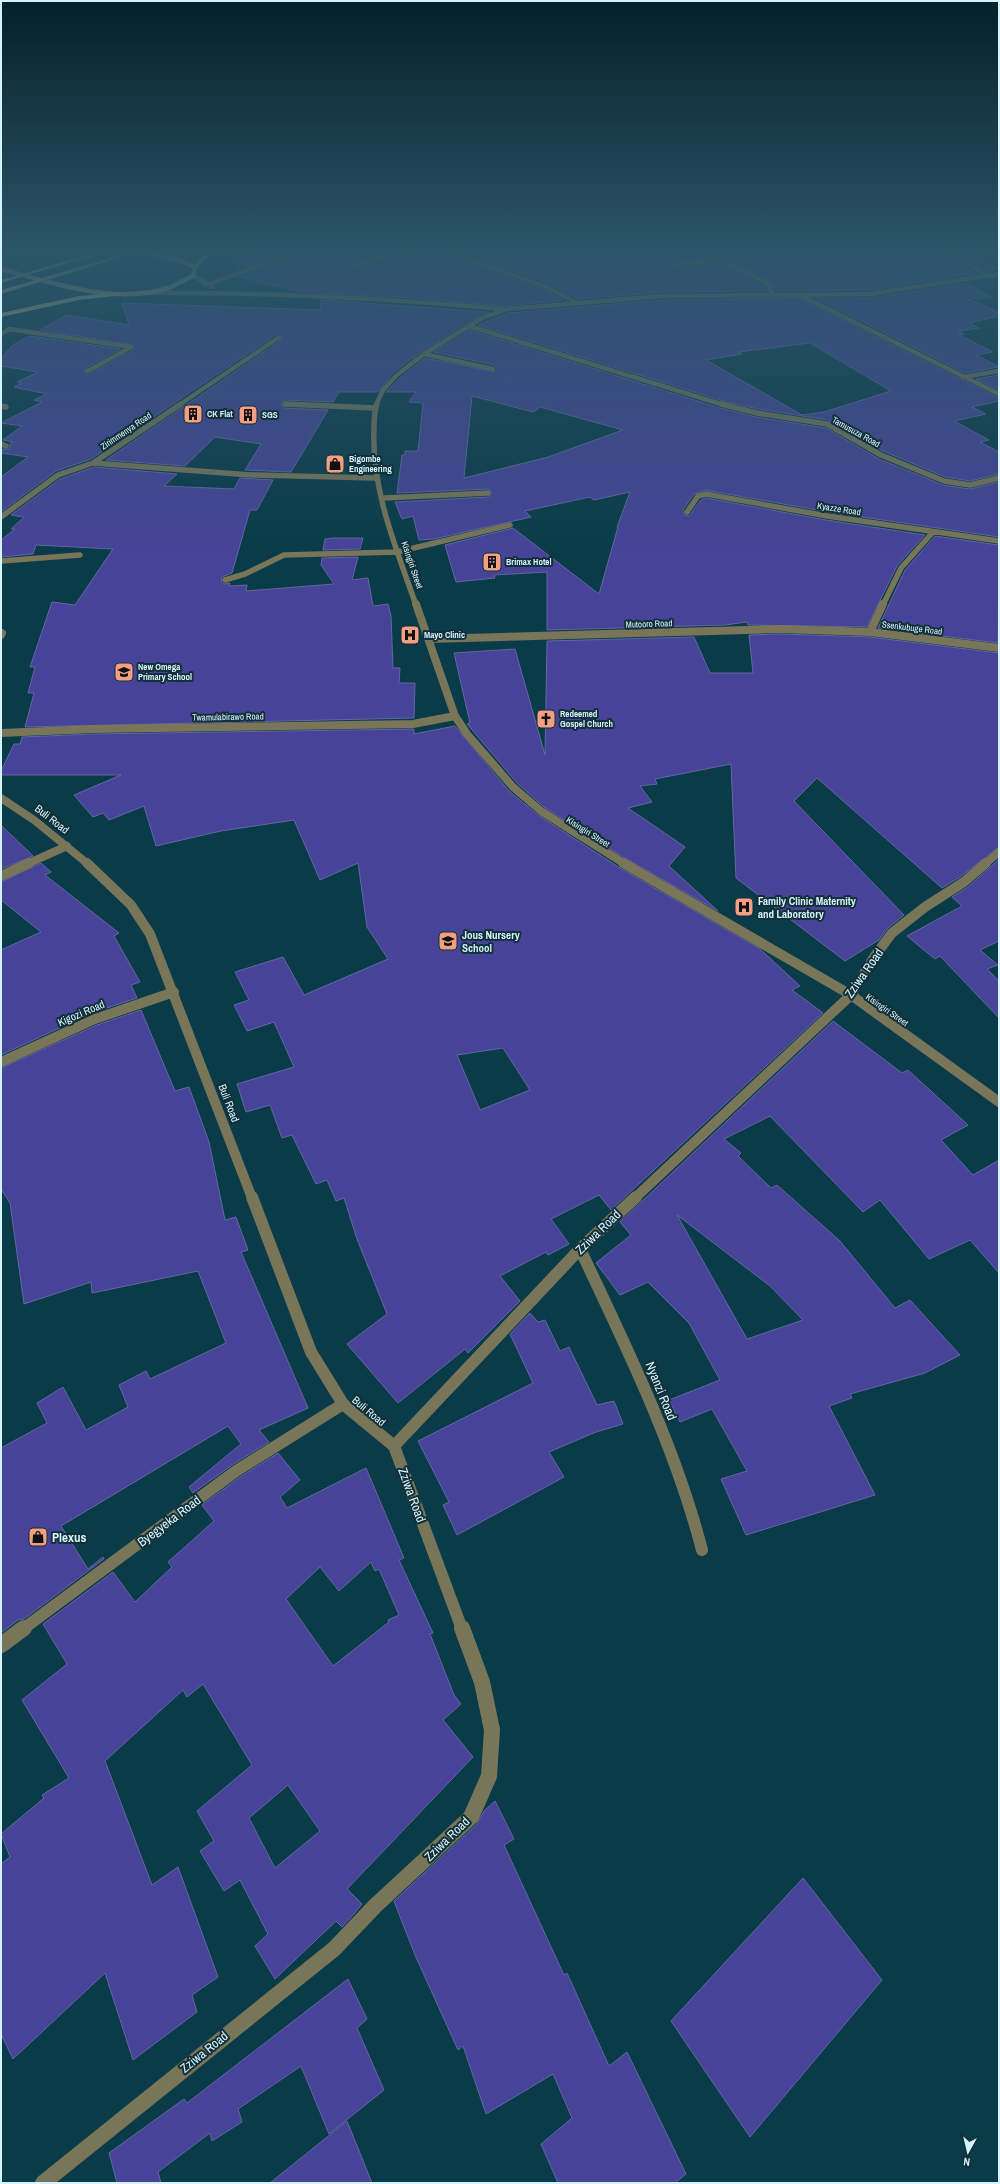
<svg xmlns="http://www.w3.org/2000/svg" width="1000" height="2184" font-family="'Archivo Narrow',sans-serif">
	<rect width="100%" height="100%" fill="#093b48"/>
	<!-- building -->
	<path fill="#464398" stroke="#6467a2" fill-rule="evenodd" d="M274,249H412L348,264L345,269L349,272L431,253L456,257L466,263L543,289L564,300L505,306L414,298L302,292L239,277L265,268L300,261L303,258L301,254L263,260L244,267L229,262Z
		M464,249H710L716,257L675,260L667,254L663,259L674,268L722,264L762,284L767,291L662,292L579,299L545,282L469,256L462,252Z
		M719,249H943L976,274L956,275L959,276L870,290L775,291L772,284L766,278L727,259Z
		M954,249H963L997,269L984,270Z
		M968,283L991,297L969,299L998,312L995,313L999,316L969,323L979,328L958,331L964,334L959,335L993,352L976,355L999,367L965,373L815,298H871Z
		M799,298L999,398V401L972,407L986,414L954,421L989,440L980,442L999,452V474L970,481L945,477L883,451L828,420L758,409L720,400L478,325L508,313L662,300ZM810,343L891,391L824,412L802,415L706,360L742,354L739,352Z
		M321,300L489,312L480,315L422,351L394,372L378,392H339L333,402L283,400L281,404L284,408L328,410L291,472L245,470L261,444L215,437L185,466L106,460L280,341L281,336L277,334L91,459L56,471L1,512V477L28,457L1,453L3,449H9L10,444L13,442L3,440L22,426L1,423L42,402L34,400L47,394L14,387L22,383L17,382L38,372L1,366V358L13,345L30,336L120,349L86,368L85,372L88,375L133,350L134,345L40,330L67,315L129,325L122,303L320,310Z
		M470,330L720,408L756,417L826,428L879,459L943,485L970,489L999,482V537L828,512L705,490L694,494L683,510L684,515L689,516L701,500L706,498L826,520L925,535L897,566L867,627L748,625L747,622L725,625L547,630V572L494,575L495,578L456,582L445,545L513,528L599,594L618,527H617L630,492L594,500L590,497L525,511L531,517L434,539L419,540L413,516L402,519L395,502L488,497L492,492L488,489L397,493L402,455H405V451H418L423,403L409,402L416,392H386L400,378L425,358L495,372L497,368L494,365L434,352ZM472,396L533,412L540,407L623,430L548,457L464,478Z
		M999,375V390L976,379Z
		M94,467L177,474L164,486L234,489L240,478L273,480L257,510H250L232,573L222,577L221,582L224,584L230,583L229,586L247,585L246,591L334,584L321,565L322,558L358,557L352,580L368,578L373,606L388,604L391,616L393,668H400L399,683H415L414,718L25,727L34,693H28L35,667H30L52,602L75,605L113,549L36,545L33,554L1,557V540L15,529H11L24,517L11,515L60,479Z
		M935,536L999,545L998,643L878,628L905,570Z
		M334,538H363L360,549L323,550L325,539Z
		M780,634L870,637L999,653V847L960,877L942,888L817,778L794,801L904,915L888,928L879,940L845,961L736,878L731,764L655,779L657,784L640,786L652,802L628,808L685,847L669,866L718,911L623,857L544,807L517,783L467,724L470,723L454,653L515,649L545,755L547,641L694,637L710,673H753L749,635Z
		M455,726L509,791L538,815L620,868L760,949L800,986L792,990L823,1013L611,1210L599,1195L551,1219L569,1244L548,1255L546,1252L500,1276L520,1301L468,1353L465,1349L398,1403L347,1344L387,1314L357,1239L344,1198L336,1201L327,1180L316,1184L292,1135L282,1138L270,1105L246,1112L237,1084L294,1067L274,1022L247,1031L234,1005L249,1000L235,972L283,957L304,995L388,959L367,927L358,863L320,880L294,820L221,831L156,846L144,806L109,820L103,813L93,817L74,795L121,775H1V771L14,744H20L22,737L93,734L414,729V734ZM503,1048L530,1090L480,1110L457,1055Z
		M1,825L33,856L1,869Z
		M999,859V941L980,950L998,965L987,969L999,981V1018L940,956L935,959L907,936L962,906L952,897L968,887Z
		M41,863L51,872L45,875L119,933L114,936L140,982L131,985L137,998L92,1013L1,1055V950L41,932L1,900V882Z
		M141,1010L175,1091L189,1087L209,1142L225,1220L236,1217L248,1250L241,1252L308,1408L259,1430L269,1442L232,1465L193,1493L189,1487L241,1444L228,1426L61,1526L88,1569L103,1557L104,1559L24,1619L18,1620L1,1633V1448L47,1423L37,1403L63,1387L86,1430L128,1407L119,1385L146,1371L150,1379L226,1343L198,1271L92,1293L91,1282L24,1304L10,1203L1,1189V1068L97,1025Z
		M833,1021L902,1073L908,1070L968,1125L941,1140L973,1175L999,1160V1273L970,1240L929,1259L880,1200L863,1212L770,1116L724,1139L741,1153L738,1156L771,1188L777,1185L840,1241L895,1308L910,1300L960,1355L925,1373L850,1394L852,1398L829,1406L875,1495L746,1535L721,1479L747,1471L712,1409L680,1422L669,1400L720,1380L689,1323L648,1282L620,1295L596,1263L631,1235L620,1222ZM677,1215L770,1286L803,1320L747,1339Z
		M530,1313L538,1322L545,1320L560,1351L569,1347L597,1405L614,1401L623,1424L596,1432L549,1452L564,1477L457,1535L443,1505L449,1502L418,1441L533,1383L510,1334Z
		M278,1453L300,1480L280,1497L287,1508L366,1468L404,1558L399,1560L433,1633L430,1634L454,1695L461,1704L443,1720L473,1757L347,1889L362,1904L354,1914L342,1927L336,1921L275,1979L255,1946L268,1934L240,1880L224,1891L200,1851L214,1841L197,1811L252,1765L203,1684L187,1697L183,1690L105,1761L152,1885L178,1867L218,1977L192,1995L197,2012L133,2060L105,1973L13,2059L1,2034V1864L10,1857L1,1834L44,1798L42,1795L69,1778L22,1700L67,1664L43,1624L113,1572L135,1602L172,1567L168,1562L214,1521L202,1505L240,1477ZM371,1562L375,1571L379,1569L399,1615L388,1620L389,1622L333,1666L286,1599L320,1567L339,1591ZM288,1785L320,1831L275,1868L249,1818Z
		M495,1801L514,1839L504,1845L564,1975L567,1973L609,2066L627,2052L686,2174L675,2183H558L541,2144L572,2118L553,2074L486,2114L463,2046L458,2050L415,1955L394,1901L477,1824L484,1811Z
		M803,1878L882,1980L750,2137L671,2021Z
		M348,1979L367,2019L357,2028L384,2090L329,2134L301,2066L238,2109L242,2122L212,2141L210,2133L158,2172L161,2183H117L109,2153L184,2099L187,2103Z
		M347,2121L372,2183H270Z"/>
	<g fill="none" stroke-linecap="round" stroke-linejoin="round">
		<!-- minor-far5 -->
		<path stroke="#797559" stroke-width="4.5" d="M430,249L457,253
			M460,249L457,253L467,259L544,286L578,303
			M714,249L725,262L764,281L769,285L772,295
			M947,249L986,276
			M667,258L674,264L723,260
			M349,268L372,261L431,249
			M193,276L213,287
			M206,285L264,264L299,257
			M146,293C265,292 384,298 503,309
			M802,296L999,394
			M469,326L724,405
			M1,334L9,329L131,347
			M424,354L493,369
			M88,371L131,347
			M963,377L999,371
			M285,404L304,405
			M179,405L278,338
			M376,405L383,390L397,375L424,354L482,318L507,309L662,296L870,294L999,274"/>
		<!-- minor-far4 -->
		<path stroke="#797559" stroke-width="5.5" d="M285,404L375,408
			M377,404C374,411 374,420 374,428C371,489 396,548 416,605
			M721,404L757,413L827,424L881,455L944,481L970,485L999,478
			M1,406L6,407
			M1,444L6,446
			M93,463L251,475L376,478
			M383,498L488,493
			M687,512L698,496L706,494L827,516L999,541
			M1,517L58,475L93,463L181,404
			M1,561L80,555
			M225,580L245,574L284,555L397,552L510,525
			M883,605L901,568L933,532"/>
		<!-- minor-far3 -->
		<path stroke="#797559" stroke-width="8" d="M416,604L455,716L467,734L513,787L541,811L625,864
			M870,632L883,604
			M1,635L2,633
			M429,639L780,629L870,632L999,648
			M1,733L93,729L413,724L455,716
			M1,798L34,820L88,864
			M27,864L67,846
			M985,864L999,852"/>
		<!-- minor-far2 -->
		<path stroke="#797559" stroke-width="10" d="M87,863L131,905L150,934L252,1198
			M623,863L851,995L999,1102
			M1,876L29,863
			M1,1062L95,1019L174,992
			M635,1198L851,995L874,957L892,933L925,907L964,882L986,863"/>
		<!-- minor-far1 -->
		<path stroke="#797559" stroke-width="12" d="M252,1197L311,1352L343,1404L394,1446
			M580,1249C626,1346 675,1446 702,1550
			M394,1446L580,1249L636,1197
			M394,1446L462,1629
			M23,1629L236,1471L343,1404"/>
		<!-- minor -->
		<path stroke="#797559" stroke-width="16" d="M1,1645L24,1628
			M43,2183L334,1949L375,1906L471,1817L489,1776L492,1730L482,1682L462,1628"/>
		<!-- major -->
		<path stroke="#bdb479" stroke-width="4.5" d="M1,269C54,283 116,306 171,287C178,284 186,279 193,276L195,267L179,260L129,249"/>
		<!-- highway -->
		<path fill="#d7cc86" fill-rule="evenodd" d="M108,249H115L1,283V280Z
			M141,249H148L1,294V290Z
			M215,249H220L206,258L197,268H193L202,256Z
			M121,292L123,295L79,300L1,317V313L79,296Z"/>
	</g>
	<!-- sky -->
	<linearGradient id="sky" x2="0" y2="1"><stop stop-color="#052028"/><stop offset="0.45" stop-color="#2c556a"/><stop offset="1" stop-color="#2c556a" stop-opacity="0"/></linearGradient>
	<rect width="1000" height="555" fill="url(#sky)"/>
	<!-- icons -->
	<defs>
		<g id="building-square" transform="scale(1)"><rect x="-9" y="-9" width="18" height="18" rx="4" fill="#f3a082" stroke="#132f37"/><path d="M-4-6H4V6H1V3H-1V6H-4ZM-2.5-4.3h1.7v1.8h-1.7ZM.8-4.3h1.7v1.8H.8ZM-2.5-1h1.7V.8h-1.7ZM.8-1h1.7V.8H.8Z" fill="#111"/></g>
		<g id="shop-square" transform="scale(1)"><rect x="-9" y="-9" width="18" height="18" rx="4" fill="#f3a082" stroke="#132f37"/><path d="M-5-2.5h2.3a2.7 3.5 0 0 1 5.4 0H5L5.5 6h-11ZM-1.5-2.5h3a1.5 2.3 0 0 0-3 0Z" fill="#111"/></g>
		<g id="hospital-square" transform="scale(1)"><rect x="-9" y="-9" width="18" height="18" rx="4" fill="#f3a082" stroke="#132f37"/><path d="M-5-5h3v3.5h4V-5h3V5h-3V1.5h-4V5h-3Z" fill="#111"/></g>
		<g id="school-square" transform="scale(1)"><rect x="-9" y="-9" width="18" height="18" rx="4" fill="#f3a082" stroke="#132f37"/><path d="M0-5L7-2L0 1L-7-2ZM-4 1L0 2.5L4 1V4Q0 6-4 4Z" fill="#111"/></g>
		<g id="church-square" transform="scale(1)"><rect x="-9" y="-9" width="18" height="18" rx="4" fill="#f3a082" stroke="#132f37"/><path d="M-1.2-6h2.4v3.5h3.3v2.4h-3.3V6h-2.4V-.1h-3.3v-2.4h3.3Z" fill="#111"/></g>
	</defs>
	<g fill-rule="evenodd">
		<use href="#building-square" x="193" y="414"/>
		<use href="#building-square" x="248" y="415"/>
		<use href="#shop-square" x="335" y="464"/>
		<use href="#building-square" x="492" y="562"/>
		<use href="#hospital-square" x="410" y="635"/>
		<use href="#school-square" x="124" y="672"/>
		<use href="#church-square" x="546" y="719"/>
		<use href="#hospital-square" x="744" y="907"/>
		<use href="#school-square" x="448" y="941"/>
		<use href="#shop-square" x="38" y="1537"/>
	</g>
	<g text-anchor="middle" dominant-baseline="central" stroke-width="4" stroke-linejoin="round" paint-order="stroke">
		<!-- far-poi labels -->
		<g font-size="9" font-weight="bold" fill="#d3f3fe" stroke="#132f37" text-anchor="start">
			<text x="207" y="414">CK Flat</text>
			<text x="262" y="415">SGS</text>
			<text x="349" y="459">Bigombe<tspan x="349" dy="10">Engineering</tspan></text>
			<text x="506" y="562">Brimax Hotel</text>
			<text x="424" y="635">Mayo Clinic</text>
			<text x="138" y="667">New Omega<tspan x="138" dy="10">Primary School</tspan></text>
			<text x="560" y="714">Redeemed<tspan x="560" dy="10">Gospel Church</tspan></text>
		</g>
		<!-- far-street labels -->
		<g font-size="9" fill="#d3f3fe" stroke="#132f37">
			<text transform="translate(126 431) rotate(-34)">Zirimmenya Road</text>
			<text transform="translate(856 432) rotate(29)">Tamusuza Road</text>
			<text transform="translate(839 509) rotate(9)">Kyazze Road</text>
			<text transform="translate(412 565) rotate(71)">Kisingiri Street</text>
			<text transform="translate(649 624) rotate(-2)">Mutooro Road</text>
			<text transform="translate(912 628) rotate(7)">Ssenkubuge Road</text>
			<text transform="translate(228 717) rotate(-1)">Twamulabirawo Road</text>
			<text transform="translate(588 832) rotate(32)">Kisingiri Street</text>
			<text transform="translate(887 1010) rotate(35)">Kisingiri Street</text>
		</g>
		<!-- street labels -->
		<g font-size="11" fill="#d3f3fe" stroke="#132f37">
			<text transform="translate(52 819) rotate(38)">Buli Road</text>
			<text transform="translate(81 1013) rotate(-23)">Kigozi Road</text>
			<text transform="translate(229 1103) rotate(69)">Buli Road</text>
			<text transform="translate(369 1411) rotate(40)">Buli Road</text>
		</g>
		<!-- poi labels -->
		<g font-size="11" font-weight="bold" fill="#d3f3fe" stroke="#132f37" text-anchor="start">
			<text x="758" y="901">Family Clinic Maternity<tspan x="758" dy="13">and Laboratory</tspan></text>
			<text x="462" y="935">Jous Nursery<tspan x="462" dy="13">School</tspan></text>
		</g>
		<!-- near-street labels -->
		<g font-size="13" fill="#d3f3fe" stroke="#132f37">
			<text transform="translate(864 973) rotate(-55)">Zziwa Road</text>
			<text transform="translate(598 1232) rotate(-44)">Zziwa Road</text>
			<text transform="translate(661 1391) rotate(68)">Nyanzi Road</text>
			<text transform="translate(412 1495) rotate(70)">Zziwa Road</text>
			<text transform="translate(169 1521) rotate(-37)">Byegyeka Road</text>
			<text transform="translate(447 1839) rotate(-44)">Zziwa Road</text>
			<text transform="translate(204 2052) rotate(-39)">Zziwa Road</text>
		</g>
		<!-- near-poi labels -->
		<g font-size="13" font-weight="bold" fill="#d3f3fe" stroke="#132f37" text-anchor="start">
			<text x="52" y="1537">Plexus</text>
		</g>
	</g>
	<!-- border -->
	<rect width="1000" height="2184" fill="none" stroke="#d3f3fe" stroke-width="4"/>
	<!-- north arrow -->
	<g transform="translate(968 2152) rotate(188)" stroke="#132f37" stroke-width="3" paint-order="stroke">
	<path d="M0-3L7 15L0 10L-7 15Z" fill="#d3f3fe"/>
	<text y="-6" font-size="11" font-weight="bold" text-anchor="middle" fill="#d3f3fe">N</text>
	</g>
</svg>
